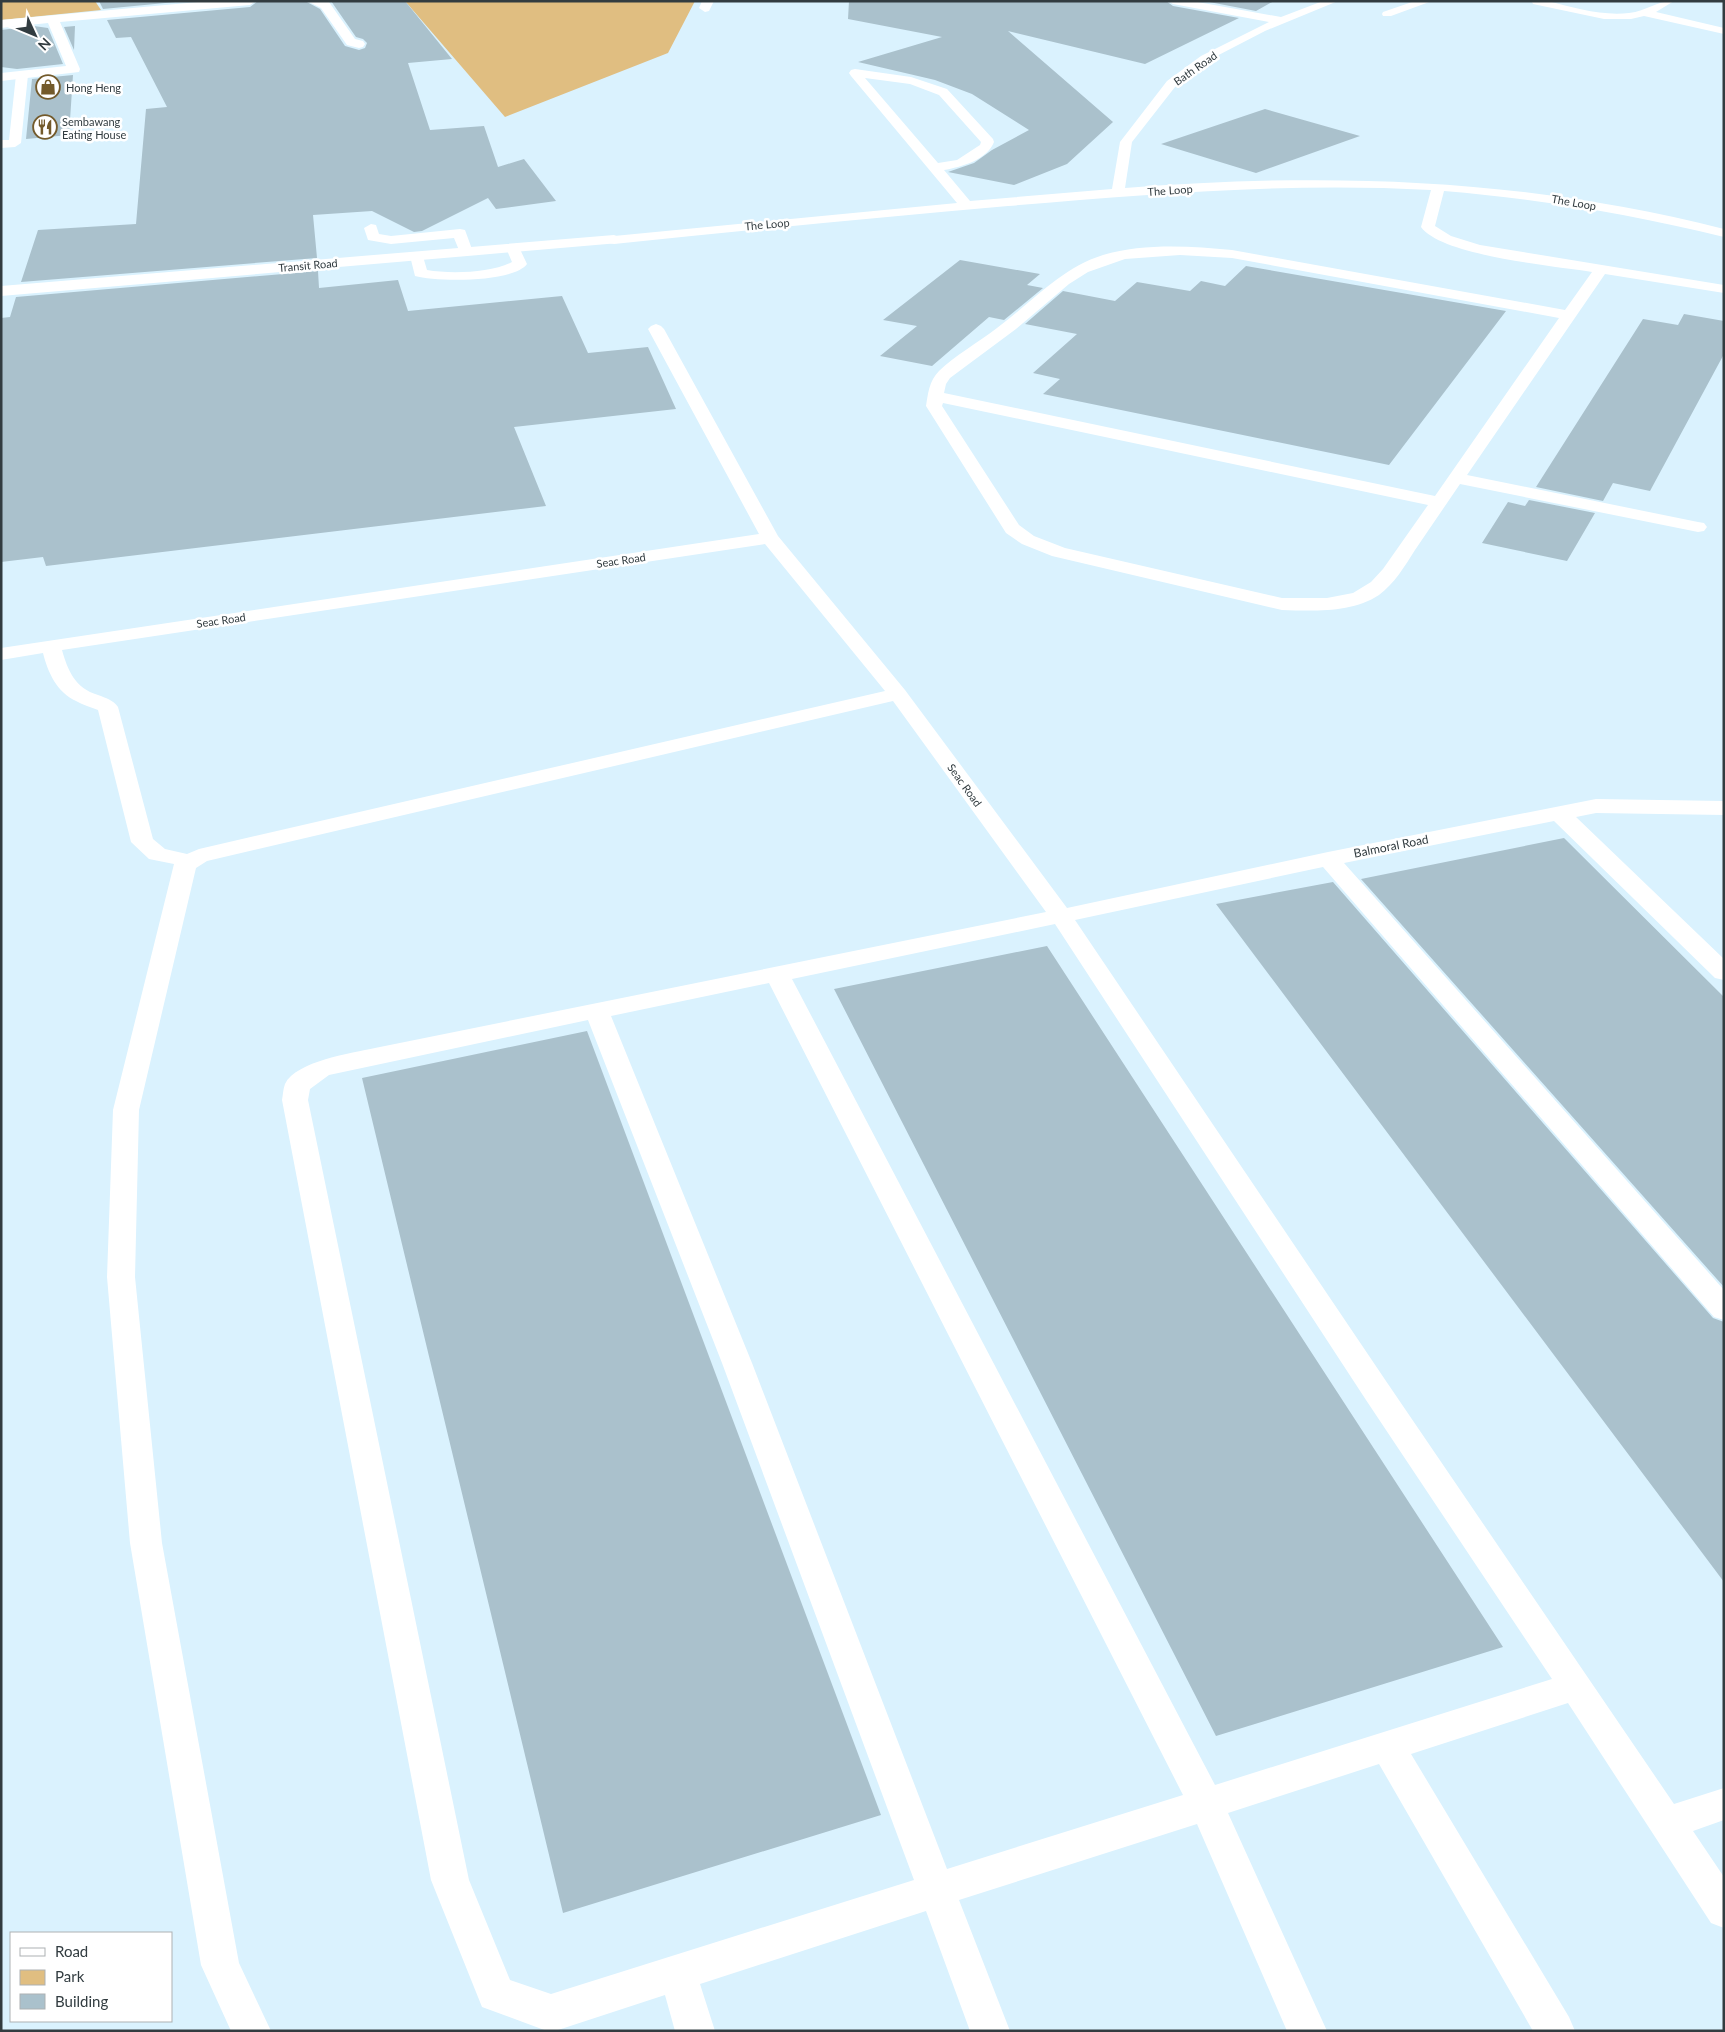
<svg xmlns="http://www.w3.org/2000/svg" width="1725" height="2032" font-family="Lato,sans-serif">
	<rect width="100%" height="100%" fill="#daf2fe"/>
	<!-- green -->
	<path fill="#e0be81" d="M1,1H95L101,10L1,20Z
		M405,1H695L668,53L505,117Z"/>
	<!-- building -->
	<path fill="#aac1cc" d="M99,1H186L103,9Z
		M258,1H305L320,9L345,46L359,50L365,48L367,43L363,39L356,37L331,1H405L452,59L408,63L430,130L484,126L498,167L524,159L556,201L496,209L488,198L422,231L414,232L372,211L313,215L317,258L21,282L38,230L136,224L146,109L167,107L131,37L116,38L107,20L250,7Z
		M849,1H1166L1173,6L1239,18L1145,64L1008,31L1113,122L1067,164L1014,185L948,172L974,163L992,150L1029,130L972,94L935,80L858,62L942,37L848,19Z
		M1204,1H1274L1256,11Z
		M34,26L48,28L63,64L17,69L1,67V30Z
		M75,26L74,50L64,27Z
		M73,75L69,135L26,139L32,79Z
		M1265,109L1360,136L1256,173L1161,144Z
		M960,260L1040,274L1027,285L1043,288L1004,320L989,317L932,366L880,356L917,326L883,320Z
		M1246,266L1506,311L1389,465L1043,394L1060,379L1033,373L1077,334L1025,324L1063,291L1115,301L1137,282L1190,291L1201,281L1225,286Z
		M318,271L319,288L398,280L408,311L562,296L588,353L648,347L676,409L514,427L546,506L46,566L43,557L1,562V318L10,317L16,297Z
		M1684,314L1724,321V354L1650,491L1613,483L1603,501L1536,487L1643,319L1678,325Z
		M1529,500L1595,513L1567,561L1482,543L1508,502L1525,506Z
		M1564,838L1724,997V1287L1361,879Z
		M1333,882L1713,1318L1724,1322V1582L1216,904Z
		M1047,946L1503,1647L1216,1736L834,989Z
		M587,1031L881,1815L563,1913L362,1078Z"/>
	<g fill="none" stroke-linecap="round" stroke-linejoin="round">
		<!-- lane -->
		<path fill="#fff" fill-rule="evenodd" d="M1168,1H1192L1281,17L1323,1H1338L1265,31L1209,60L1175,87L1132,142L1125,188C1331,172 1523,178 1724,229V237C1631,214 1539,199 1444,191L1435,226L1451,236L1480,245L1724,285V293L1605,274L1467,475L1698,522L1704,523L1707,527L1704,531L1698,532L1460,484C1445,506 1430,528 1415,550C1405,566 1394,584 1379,595C1352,613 1313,611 1282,610L1052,556L1022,544L1006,533L926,406C928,394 929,381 939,371C954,356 979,342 997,328C1031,303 1061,268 1103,255C1144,243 1190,246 1232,250L1565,310L1592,272C1555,266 1442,256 1421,227L1431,190C1290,182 1149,194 1008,206C876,218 745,230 614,244L609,243L607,240L609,237L614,236L957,203L851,76L849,73L851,70L855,69L911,77L947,89L993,139L994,142C987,160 961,167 944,170L970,201L1112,189L1120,142L1167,81L1201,56L1269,22L1173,4ZM865,78L910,84L939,95L981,142L980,145L957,160L938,163ZM1180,255L1232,258L1559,318L1435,496L944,393L946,384L950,378L1016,329L1069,284L1088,272L1125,259ZM943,403L1428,505L1383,569L1371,582L1353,593L1327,598H1282L1065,548L1034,536L1019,525L942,406Z
			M1415,1H1432L1391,16H1383L1382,14L1383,12Z
			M1548,1C1574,8 1602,16 1629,13C1647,11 1656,1 1674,1L1656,12L1724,28V34L1644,16L1631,19H1604L1533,4L1532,2Z
			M22,71L28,75L21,143L15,147L1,148V140H9L16,75Z
			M371,224L376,225L379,234L391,236L460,229L465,230L473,252L471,255H461L454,238L391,244L368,240L364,228Z
			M513,244L518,245L527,264C513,283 436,282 415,276L410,256L412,253H422L427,270C450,274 491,273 512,262L506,248L508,245Z
			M656,324L661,326L664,329L778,536L905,690L1067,908L1328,852L1596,799L1724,801V815L1596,813L1576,817L1724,959V980L1715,978L1554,821L1344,863L1724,1290V1320L1714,1317L1323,867L1075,920L1388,1384L1674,1804L1724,1788V1820L1693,1831L1724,1877V1928L1711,1923L1568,1703L1411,1754L1569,2017L1575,2031H1533L1379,1764L1228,1813L1327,2031H1287L1197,1824L959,1900L1010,2031H970L926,1911L700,1984L715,2031H675L665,1995L555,2031H547L482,2007L431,1880L282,1100C283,1095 283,1089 285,1084C296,1061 352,1053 375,1048L1046,912L893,701L207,861L196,868L139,1110L135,1277L162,1543L239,1963L271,2031H231L201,1965L130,1543L107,1277L113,1110L174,864L149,859L131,842L98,710C91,707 83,705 76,701C57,692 48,673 43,653L1,660V648L759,534L648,329L651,326ZM765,544L885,691L199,849L187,854L165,849L153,839L118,707C113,700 106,698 98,695C75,688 68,671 62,650ZM1055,924L1366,1400L1552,1679L1215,1785L792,979ZM769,983L1183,1795L947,1869L752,1363L611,1016ZM588,1020L722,1363L914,1880L551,1994L510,1980L469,1880L308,1100L310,1089L329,1075Z"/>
		<!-- street -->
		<path fill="#fff" fill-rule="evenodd" d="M209,1H256L250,5L60,22L80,69L79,72L1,81V73L66,66L48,23L1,28V20Z
			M307,1L329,2L355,39L363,41L365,44L363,47L359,48L347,45L321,8Z
			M702,1H714L709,11L705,12L699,8Z
			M614,235L619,237L622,240L619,243L1,296V286Z"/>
	</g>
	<!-- icons -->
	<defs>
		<g id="shop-ring" transform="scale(1.25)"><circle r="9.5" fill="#fff" stroke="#735a2b" stroke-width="1.5"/><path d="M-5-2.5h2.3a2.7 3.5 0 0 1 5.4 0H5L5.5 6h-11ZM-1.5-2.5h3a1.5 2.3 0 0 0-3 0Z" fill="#735a2b"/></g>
		<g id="restaurant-ring" transform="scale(1.25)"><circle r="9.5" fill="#fff" stroke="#735a2b" stroke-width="1.5"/><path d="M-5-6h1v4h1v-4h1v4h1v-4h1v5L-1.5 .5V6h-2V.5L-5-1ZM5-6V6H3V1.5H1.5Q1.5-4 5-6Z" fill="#735a2b"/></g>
	</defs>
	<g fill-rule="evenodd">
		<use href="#shop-ring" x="48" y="87"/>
		<use href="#restaurant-ring" x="45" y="127"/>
	</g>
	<g text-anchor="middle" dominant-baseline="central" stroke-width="5" stroke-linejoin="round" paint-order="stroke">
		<!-- far-street labels -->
		<g font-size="11" fill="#323c40" stroke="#fff">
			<text transform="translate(1195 68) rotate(-35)">Bath Road</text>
			<text transform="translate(1170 190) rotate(-4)">The Loop</text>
			<text transform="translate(1574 202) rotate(10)">The Loop</text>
			<text transform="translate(767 224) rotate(-5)">The Loop</text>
			<text transform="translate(308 265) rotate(-5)">Transit Road</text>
			<text transform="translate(621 560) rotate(-8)">Seac Road</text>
			<text transform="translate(221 620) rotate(-8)">Seac Road</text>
			<text transform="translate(965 785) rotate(54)">Seac Road</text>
		</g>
		<!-- far-poi labels -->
		<g font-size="11" fill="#323c40" stroke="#fff" text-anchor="start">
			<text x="66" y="87">Hong Heng</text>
			<text x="62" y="121">Sembawang<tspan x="62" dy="13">Eating House</tspan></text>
		</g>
		<!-- street labels -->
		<g font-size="12" fill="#323c40" stroke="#fff">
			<text transform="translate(1391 846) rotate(-11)">Balmoral Road</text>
		</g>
	</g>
	<!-- border -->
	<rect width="1725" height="2032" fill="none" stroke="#323c40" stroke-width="5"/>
	<!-- legend -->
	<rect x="10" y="1932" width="162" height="90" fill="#ffffff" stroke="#adb1b3"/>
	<rect x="20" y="1948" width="25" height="8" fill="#ffffff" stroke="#adb1b3"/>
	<text x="55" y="1957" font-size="15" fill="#323c40">Road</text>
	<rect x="20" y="1970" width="25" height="15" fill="#e0be81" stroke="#adb1b3"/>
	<text x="55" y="1982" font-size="15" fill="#323c40">Park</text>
	<rect x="20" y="1994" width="25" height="15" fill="#aac1cc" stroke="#adb1b3"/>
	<text x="55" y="2007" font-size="15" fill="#323c40">Building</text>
	<!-- north arrow -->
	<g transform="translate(35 35) rotate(134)" stroke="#ffffff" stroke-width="4" paint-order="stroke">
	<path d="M0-4L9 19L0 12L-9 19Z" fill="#323c40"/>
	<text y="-8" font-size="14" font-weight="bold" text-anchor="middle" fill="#323c40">N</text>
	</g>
</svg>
